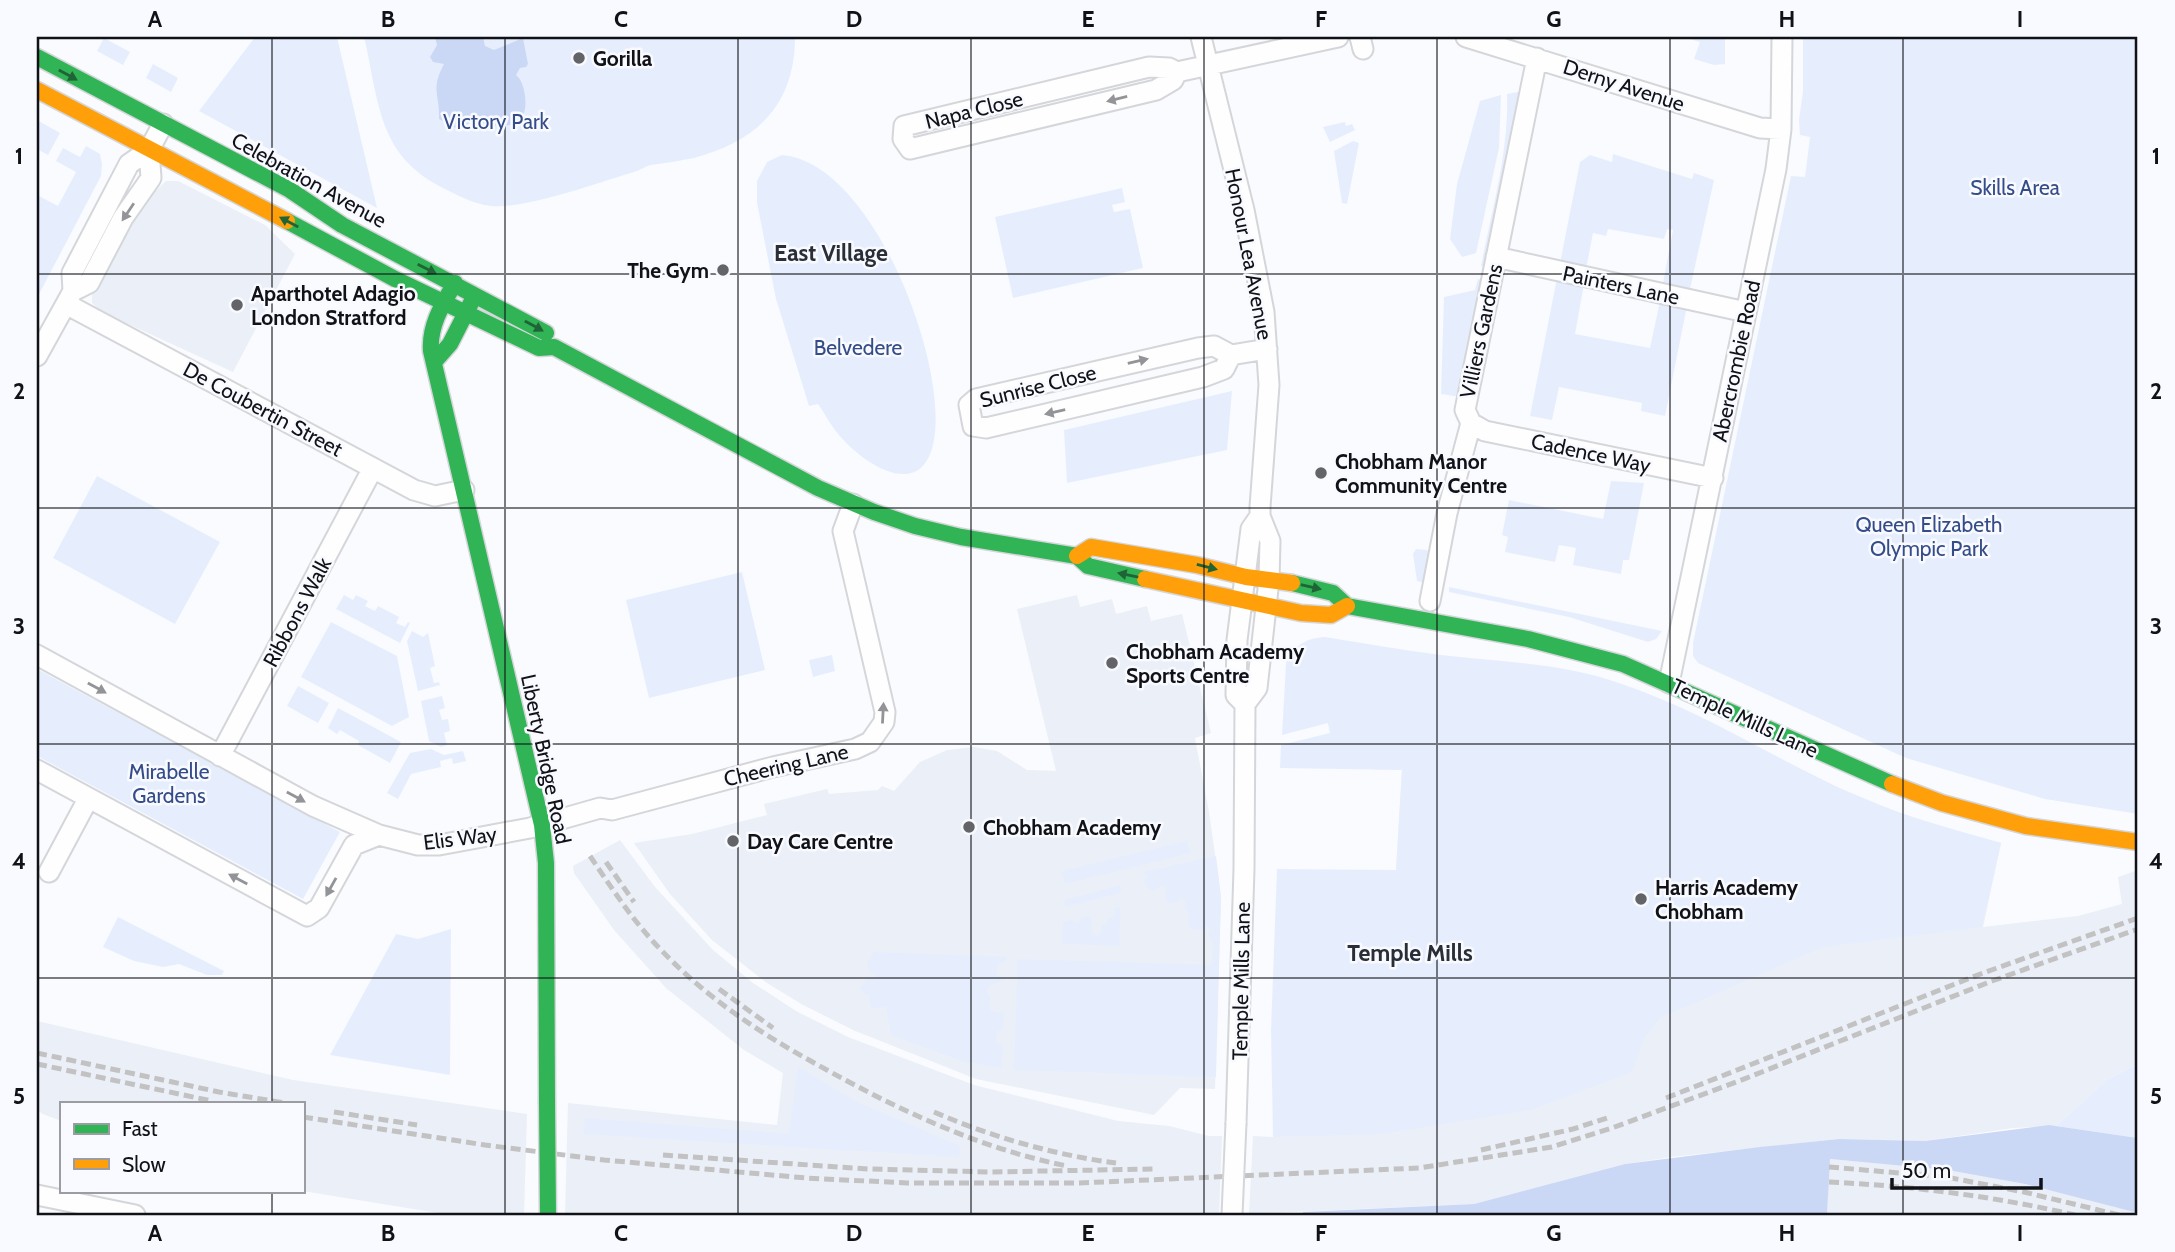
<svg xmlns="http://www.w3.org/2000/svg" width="2175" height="1252" font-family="Cabin,sans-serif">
	<rect width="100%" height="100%" fill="#f9fbfe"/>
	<!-- built -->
	<path fill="#ebeff8" d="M166,181H178L265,225L295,254L233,372L102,312L92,303V293L100,272L136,210Z
		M1077,595L1080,607L1112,599L1116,614L1147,606L1151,621L1182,614L1211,733L1195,738L1209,812L1221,897L1215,1089L1180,1088L1154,1115L976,1079L853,1030L803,1005L767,983L712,940L670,894L634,843L692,834L767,815L764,804L827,789L829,794L878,790L882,786L894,791L920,762L947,750L974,747L997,751L1027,770L1056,771L1017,609Z
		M1643,696L1691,714L1837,787L1912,818L2001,843L1983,927L2078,916L2122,904L2118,877L2138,870V1064L2108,1079L2056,1126L2013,1128L1925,1141L1839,1139L1671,1157L1625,1164L1474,1204L1249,1214L1253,1136L1273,1137L1396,870L1402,770L1338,768L1323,700Z
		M620,840L655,887L713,950L753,983L796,1011L848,1037L974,1085L1118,1121L1169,1126L1209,1136H1222L1219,1215H565L568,1103L777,1125L783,1073L744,1050L666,988L614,930L574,873L573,866Z
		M37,1021L293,1080L527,1114L524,1215H450L303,1191V1103H61V1121L43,1114L37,1110Z
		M1829,1159L1948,1169L2025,1184L2098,1202L2138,1213V1215H2032L2021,1213L2020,1215H1827Z"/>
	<!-- green -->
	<path fill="#e6eefe" d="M255,37H337L377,208L199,111Z
		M364,37H795C795,105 757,141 694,158C679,161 665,163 651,165C646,166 642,169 637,171C600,182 527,209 491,206C473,204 457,195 441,187C419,176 399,158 389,135C375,106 372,69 364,37Z
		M1683,37H1725V64L1714,65L1694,59L1700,42Z
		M1803,37H2138V814L2045,799L1906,758L1698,663L1693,656V643L1791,176L1805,177L1810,137L1800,135L1799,120L1803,91Z
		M104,38L130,52L123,65L97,51Z
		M153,64L178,78L171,92L146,78Z
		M1523,91L1487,268L1481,266C1492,209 1509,152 1507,94Z
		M1501,95L1499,148L1476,253L1462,257L1450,239L1457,184L1480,101Z
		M37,120L60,133L48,155L37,149Z
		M1345,122L1346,126L1352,124L1355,130L1330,142L1323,127Z
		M1353,141L1359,143L1347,204L1342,203L1334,151Z
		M86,146L100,154L102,164L101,176L37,298V195L58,206L76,172L56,161L63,148L80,157Z
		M1613,154L1692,179L1694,173L1714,180L1690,289L1663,283L1673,230L1667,229L1664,239L1608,229L1606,236L1593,233L1586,269L1560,263L1580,162L1590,155L1612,162Z
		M782,155C872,162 948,361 934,440C923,503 864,465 839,435C831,426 825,414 818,404L809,406L776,299L757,203V181L767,162Z
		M1122,188L1125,202L1112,205L1114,212L1130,209L1143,268L1013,298L995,217Z
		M1557,278L1584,284L1575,334L1650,348L1660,301L1687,306L1665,416L1641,411L1642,403L1559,387L1552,420L1530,416Z
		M1478,279L1484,280L1460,397L1441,394L1444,297L1475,290Z
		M1232,391L1227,450L1067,483L1064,430Z
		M97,476L220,542L175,624L53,558Z
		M1611,481L1644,483L1629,560H1623L1621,574L1573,565L1576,548L1559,545L1555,562L1505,552L1508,537L1502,535L1509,500L1603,519Z
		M1416,549L1427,550L1429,553L1425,583L1417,581L1413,554Z
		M742,572L765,670L649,698L626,600Z
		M1449,587L1662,631L1656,639L1648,642L1569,617L1449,592Z
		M344,595L353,600L356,595L368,601L365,606L375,611L378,606L399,617L396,623L405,627L408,622L410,623L400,643L336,609Z
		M331,622L397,656L409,717L392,726L301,677Z
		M412,631L423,637L428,633L435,666L430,668L434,683L439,682L440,685L418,691L407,641Z
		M1325,637C1364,643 1402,650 1441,655C1501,662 1562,663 1619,683C1695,708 1764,752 1835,786C1888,812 1945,827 2001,843L1982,927L1823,947L1660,1018L1644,1038L1632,1072L1531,1110L1380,1134L1273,1137L1271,1030L1277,869L1396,870L1402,770L1280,768L1281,745L1330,733L1328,723L1282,735L1286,663C1294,645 1306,638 1325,637Z
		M832,655L835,671L813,677L809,660Z
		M37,669L340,832L303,899L37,756Z
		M298,686L329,703L318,723L287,706Z
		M442,696L445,708L439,710L442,720L448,719L450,731L444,733L447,745L441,747L429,741L421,701Z
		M338,708L401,742L390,763L358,745L359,741L340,730L337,734L328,728Z
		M431,749L444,755L463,751L466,761L453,764L452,758L440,761L441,767L411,774L398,799L387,793L410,753Z
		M1187,841L1190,853L1065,884L1062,871Z
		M1216,856L1221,897L1216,1077L1014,1070L1018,959L1212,965L1213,943L1208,936L1210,928L1206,926L1202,930H1192L1188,924L1190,915L1185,908L1186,901L1181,898L1178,902L1169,903L1165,899L1166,888L1162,885L1155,890C1145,889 1143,883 1147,875L1142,872Z
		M1121,885V893L1065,907V900Z
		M1115,907L1121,908L1119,946L1062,944L1063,922L1072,920L1078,923L1081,918L1088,916L1091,919L1092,933L1098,936L1101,932L1102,925H1106L1108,919L1114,916Z
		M118,917L224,971L222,975H207L179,964L163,967L134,961L103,947Z
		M451,929L450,1075L330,1055L396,934L418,939Z
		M874,952L1006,957V962L1000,963L996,968L997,974L1002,980L989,986L987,991L991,999L989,1004L990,1010L997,1013L1004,1011L1003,1029L997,1032L996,1042L1003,1046L1001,1068L964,1062L891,1035L886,1006L873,1009L870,1005V996L863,993L860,988L866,978H875L876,975L870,972L867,964Z
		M2138,1064V1138L2056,1126L2108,1079Z
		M798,1067L857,1102L960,1146L959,1157L583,1134L585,1118L789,1134Z"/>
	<!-- forest -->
	<path fill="#cbd8f5" d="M435,37H483L485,46L494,50L523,38L528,64L526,67L520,68L516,75C522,80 524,88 525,96C530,132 497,129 473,120L459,130L439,119C440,94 430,90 444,64L433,62L430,57L437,45Z
		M2049,1125L2138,1138V1213L2025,1184L1948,1170L1830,1159L1827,1215H1303V1212L1474,1204L1625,1164L1760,1147L1839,1139L1925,1141Z"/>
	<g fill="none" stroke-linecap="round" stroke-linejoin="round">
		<!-- street casing -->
		<g stroke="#d4d6d9" stroke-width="23">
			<path id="street" d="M1201,37L1244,210L1264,312L1269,385L1260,507V516L1270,541L1269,580L1257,688L1245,704L1244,869L1236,1123
				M1360,37L1363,49
				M1466,37L1760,128L1781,129
				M1177,72L1173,80L1156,90L910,149L903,139L904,126L1149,67L1169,68L1177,72L1338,37
				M1496,257L1746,312
				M73,291L89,283L123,218L151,178L149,150L163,124
				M66,304L414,490L435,496L464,490
				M1231,355L1224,369L1203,377L986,428L973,426L969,405L976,399L1198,348L1214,346L1231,355L1267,349
				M37,356L73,291L72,273L129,164L149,150
				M1471,423L1485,431L1713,478
				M1430,601L1447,513L1471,423L1465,410L1537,58
				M37,655L313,806L379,835L418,845H439L530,828L600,808L612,810L773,767L855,749L870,742L884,722L885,712L843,531L853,504
				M1669,683L1776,169L1781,129L1782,37
				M1245,704L1236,695L1237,640L1251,529L1260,516
				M220,756L373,468
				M37,770L307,916L319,908L354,845L379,835
				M49,872L88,799
				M37,1195L135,1215"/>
		</g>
		<!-- fast casing -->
		<g stroke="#d4d6d9" stroke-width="19">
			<path id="fast" d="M37,57L290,190L342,225L546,333
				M287,221L395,279L539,348L554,347L818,488L874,512L915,526L961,537L1077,556L1088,566L1145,579
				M455,283C442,305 429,326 431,351L542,825L546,863L547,1102
				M435,361L450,344L473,299
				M1292,583L1333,593L1347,606L1528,639L1623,664L1892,784"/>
		</g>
		<!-- slow casing -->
		<g stroke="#d4d6d9" stroke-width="19">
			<path id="slow" d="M37,90L287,221
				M1077,556L1091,547L1197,565L1246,577L1292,583
				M1145,579L1301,613L1331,615L1347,606
				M1892,784L1942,803L2026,826L2138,842"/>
		</g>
		<!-- street -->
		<use href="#street" stroke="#fefeff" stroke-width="19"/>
		<!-- fast -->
		<use href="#fast" stroke="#30b455" stroke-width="16"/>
		<!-- slow -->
		<use href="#slow" stroke="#ff9f0a" stroke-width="16"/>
		<!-- rail -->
		<path stroke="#c2c2c2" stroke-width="5" stroke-dasharray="10 5" stroke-linecap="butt" d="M590,856C613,890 635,924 664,953C711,1002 768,1038 827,1070C903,1112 982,1149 1067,1166
			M606,862L634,902
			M719,989L773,1028
			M37,1053L219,1092L285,1103
			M37,1064L212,1101
			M1666,1098L1983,973L2138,918
			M334,1112L417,1125
			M934,1112C992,1137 1054,1155 1116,1163
			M303,1117L485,1145L604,1160L806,1178L907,1183H1079L1419,1168L1552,1147L1612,1128L1739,1081L1992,981L2138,929
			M1481,1150L1573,1129L1610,1117
			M663,1155L868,1169L988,1172L1156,1169
			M1829,1167L1946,1177L2024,1192L2119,1215
			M1829,1182C1912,1186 1993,1196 2075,1215"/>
		<!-- street-bridge casing -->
		<g stroke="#d4d6d9" stroke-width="23" stroke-linecap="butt">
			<path id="street-bridge" d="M1232,1215L1236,1123"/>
		</g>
		<!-- fast-bridge casing -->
		<g stroke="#d4d6d9" stroke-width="19" stroke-linecap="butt">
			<path id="fast-bridge" d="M547,1102L548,1215"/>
		</g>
		<!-- street-bridge -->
		<use href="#street-bridge" stroke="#fefeff" stroke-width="19"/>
		<!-- fast-bridge -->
		<use href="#fast-bridge" stroke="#30b455" stroke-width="16"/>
	</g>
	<!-- one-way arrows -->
	<defs><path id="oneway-solid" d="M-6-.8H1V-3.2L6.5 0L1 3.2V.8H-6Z" transform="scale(1.75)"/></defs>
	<g fill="#206336">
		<use href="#oneway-solid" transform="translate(68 75) rotate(29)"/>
		<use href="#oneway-solid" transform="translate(289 222) rotate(-152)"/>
		<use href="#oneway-solid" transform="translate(427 269) rotate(27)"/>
		<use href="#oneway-solid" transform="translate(534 326) rotate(29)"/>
		<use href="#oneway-solid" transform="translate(1207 567) rotate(14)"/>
		<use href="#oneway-solid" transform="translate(1128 575) rotate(-168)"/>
		<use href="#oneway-solid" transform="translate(1311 587) rotate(13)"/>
	</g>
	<g fill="#939497">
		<use href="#oneway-solid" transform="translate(1117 99) rotate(166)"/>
		<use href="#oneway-solid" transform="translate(128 212) rotate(124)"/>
		<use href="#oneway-solid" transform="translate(1138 361) rotate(-13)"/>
		<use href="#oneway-solid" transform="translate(1055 412) rotate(167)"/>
		<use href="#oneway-solid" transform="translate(97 688) rotate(29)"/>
		<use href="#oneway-solid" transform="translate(883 713) rotate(-87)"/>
		<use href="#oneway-solid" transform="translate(296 797) rotate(29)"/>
		<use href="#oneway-solid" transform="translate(238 879) rotate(-152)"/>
		<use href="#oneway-solid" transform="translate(331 887) rotate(119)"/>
	</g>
	<!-- grid -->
	<path fill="none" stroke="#101217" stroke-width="2" stroke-opacity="0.55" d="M272,37V1103M505,37V1215M738,37V1215M971,37V1215M1204,37V1215M1437,37V1215M1670,37V1215M1903,37V1215M37,274H2138M37,508H2138M37,744H2138M37,978H2138M272,1191V1215"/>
	<!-- markers -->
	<g fill="#626468" stroke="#f8faff" stroke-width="2.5">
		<circle cx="579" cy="58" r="7"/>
		<circle cx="723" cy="270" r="7"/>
		<circle cx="237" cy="305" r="7"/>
		<circle cx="1321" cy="473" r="7"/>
		<circle cx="1112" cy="663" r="7"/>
		<circle cx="969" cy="827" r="7"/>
		<circle cx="733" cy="841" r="7"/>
		<circle cx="1641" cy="899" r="7"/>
	</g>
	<g text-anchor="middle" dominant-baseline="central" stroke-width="5" stroke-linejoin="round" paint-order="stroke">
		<!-- poi labels -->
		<g font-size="21" font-weight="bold" fill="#101217" stroke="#f8faff" text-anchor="start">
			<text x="593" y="58">Gorilla</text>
			<text x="709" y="270" text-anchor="end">The Gym</text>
			<text x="251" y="293">Aparthotel Adagio<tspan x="251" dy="24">London Stratford</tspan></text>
			<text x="1335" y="461">Chobham Manor<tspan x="1335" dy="24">Community Centre</tspan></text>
			<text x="1126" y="651">Chobham Academy<tspan x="1126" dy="24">Sports Centre</tspan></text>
			<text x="983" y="827">Chobham Academy</text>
			<text x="747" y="841">Day Care Centre</text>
			<text x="1655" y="887">Harris Academy<tspan x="1655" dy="24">Chobham</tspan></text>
		</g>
		<!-- street labels -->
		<g font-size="21" fill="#101217" stroke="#f8faff">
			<text transform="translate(1624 85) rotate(18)">Derny Avenue</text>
			<text transform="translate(974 110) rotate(-14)">Napa Close</text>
			<text transform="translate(309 180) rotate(29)">Celebration Avenue</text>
			<text transform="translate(1249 254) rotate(79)">Honour Lea Avenue</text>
			<text transform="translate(1621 285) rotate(12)">Painters Lane</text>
			<text transform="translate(1481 331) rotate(-78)">Villiers Gardens</text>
			<text transform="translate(1736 361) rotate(-78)">Abercrombie Road</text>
			<text transform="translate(1038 386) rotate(-14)">Sunrise Close</text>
			<text transform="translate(263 409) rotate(28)">De Coubertin Street</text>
			<text transform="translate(1591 453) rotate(12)">Cadence Way</text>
			<text transform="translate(297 612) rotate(-62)">Ribbons Walk</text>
			<text transform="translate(1745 718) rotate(25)">Temple Mills Lane</text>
			<text transform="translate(546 759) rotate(78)">Liberty Bridge Road</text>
			<text transform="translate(786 765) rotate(-13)">Cheering Lane</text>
			<text transform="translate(460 838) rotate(-7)">Elis Way</text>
			<text transform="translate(1241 981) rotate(-89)">Temple Mills Lane</text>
		</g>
		<!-- park labels -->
		<g font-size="21" fill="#344c88" stroke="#f8faff">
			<text x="496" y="121">Victory Park</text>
			<text x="2015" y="187">Skills Area</text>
			<text x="858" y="347">Belvedere</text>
			<text x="1929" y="524">Queen Elizabeth<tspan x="1929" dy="24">Olympic Park</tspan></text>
			<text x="169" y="771">Mirabelle<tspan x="169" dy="24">Gardens</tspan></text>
		</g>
		<!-- neighbourhood labels -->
		<g font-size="23" font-weight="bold" fill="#2a2e37" stroke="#f8faff">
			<text x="831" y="253">East Village</text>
			<text x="1410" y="953">Temple Mills</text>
		</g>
	</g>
	<!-- border -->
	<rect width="2175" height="1252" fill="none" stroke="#f8faff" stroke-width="77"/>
	<!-- legend -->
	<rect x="60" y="1102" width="245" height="91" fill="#f8faff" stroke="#9b9da2" stroke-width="2"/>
	<rect x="74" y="1124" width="35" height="10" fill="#30b455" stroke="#9b9da2" stroke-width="2"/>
	<text x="122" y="1136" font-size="21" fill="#101217">Fast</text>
	<rect x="74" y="1159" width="35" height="10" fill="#ff9f0a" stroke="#9b9da2" stroke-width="2"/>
	<text x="122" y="1172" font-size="21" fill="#101217">Slow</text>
	<!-- scale -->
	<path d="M1892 1178v10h149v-10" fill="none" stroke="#101217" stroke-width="3.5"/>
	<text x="1902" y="1178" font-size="21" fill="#101217" stroke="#f8faff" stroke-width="5" paint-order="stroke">50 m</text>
	<rect x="38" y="38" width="2098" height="1176" fill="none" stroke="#101217" stroke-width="2.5"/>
	<g font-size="23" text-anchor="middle" font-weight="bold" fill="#101217">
		<text x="155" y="27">A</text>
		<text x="388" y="27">B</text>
		<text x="621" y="27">C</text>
		<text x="854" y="27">D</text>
		<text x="1088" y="27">E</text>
		<text x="1321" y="27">F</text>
		<text x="1554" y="27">G</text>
		<text x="1787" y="27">H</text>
		<text x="2020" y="27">I</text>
		<text x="19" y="164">1</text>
		<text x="2156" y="164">1</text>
		<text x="19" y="399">2</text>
		<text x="2156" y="399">2</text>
		<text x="19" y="634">3</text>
		<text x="2156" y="634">3</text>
		<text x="19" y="869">4</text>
		<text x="2156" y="869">4</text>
		<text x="19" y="1104">5</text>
		<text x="2156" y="1104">5</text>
		<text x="155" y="1241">A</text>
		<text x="388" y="1241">B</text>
		<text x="621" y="1241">C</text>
		<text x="854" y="1241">D</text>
		<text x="1088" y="1241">E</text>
		<text x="1321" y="1241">F</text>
		<text x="1554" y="1241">G</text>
		<text x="1787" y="1241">H</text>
		<text x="2020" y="1241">I</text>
	</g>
</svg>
